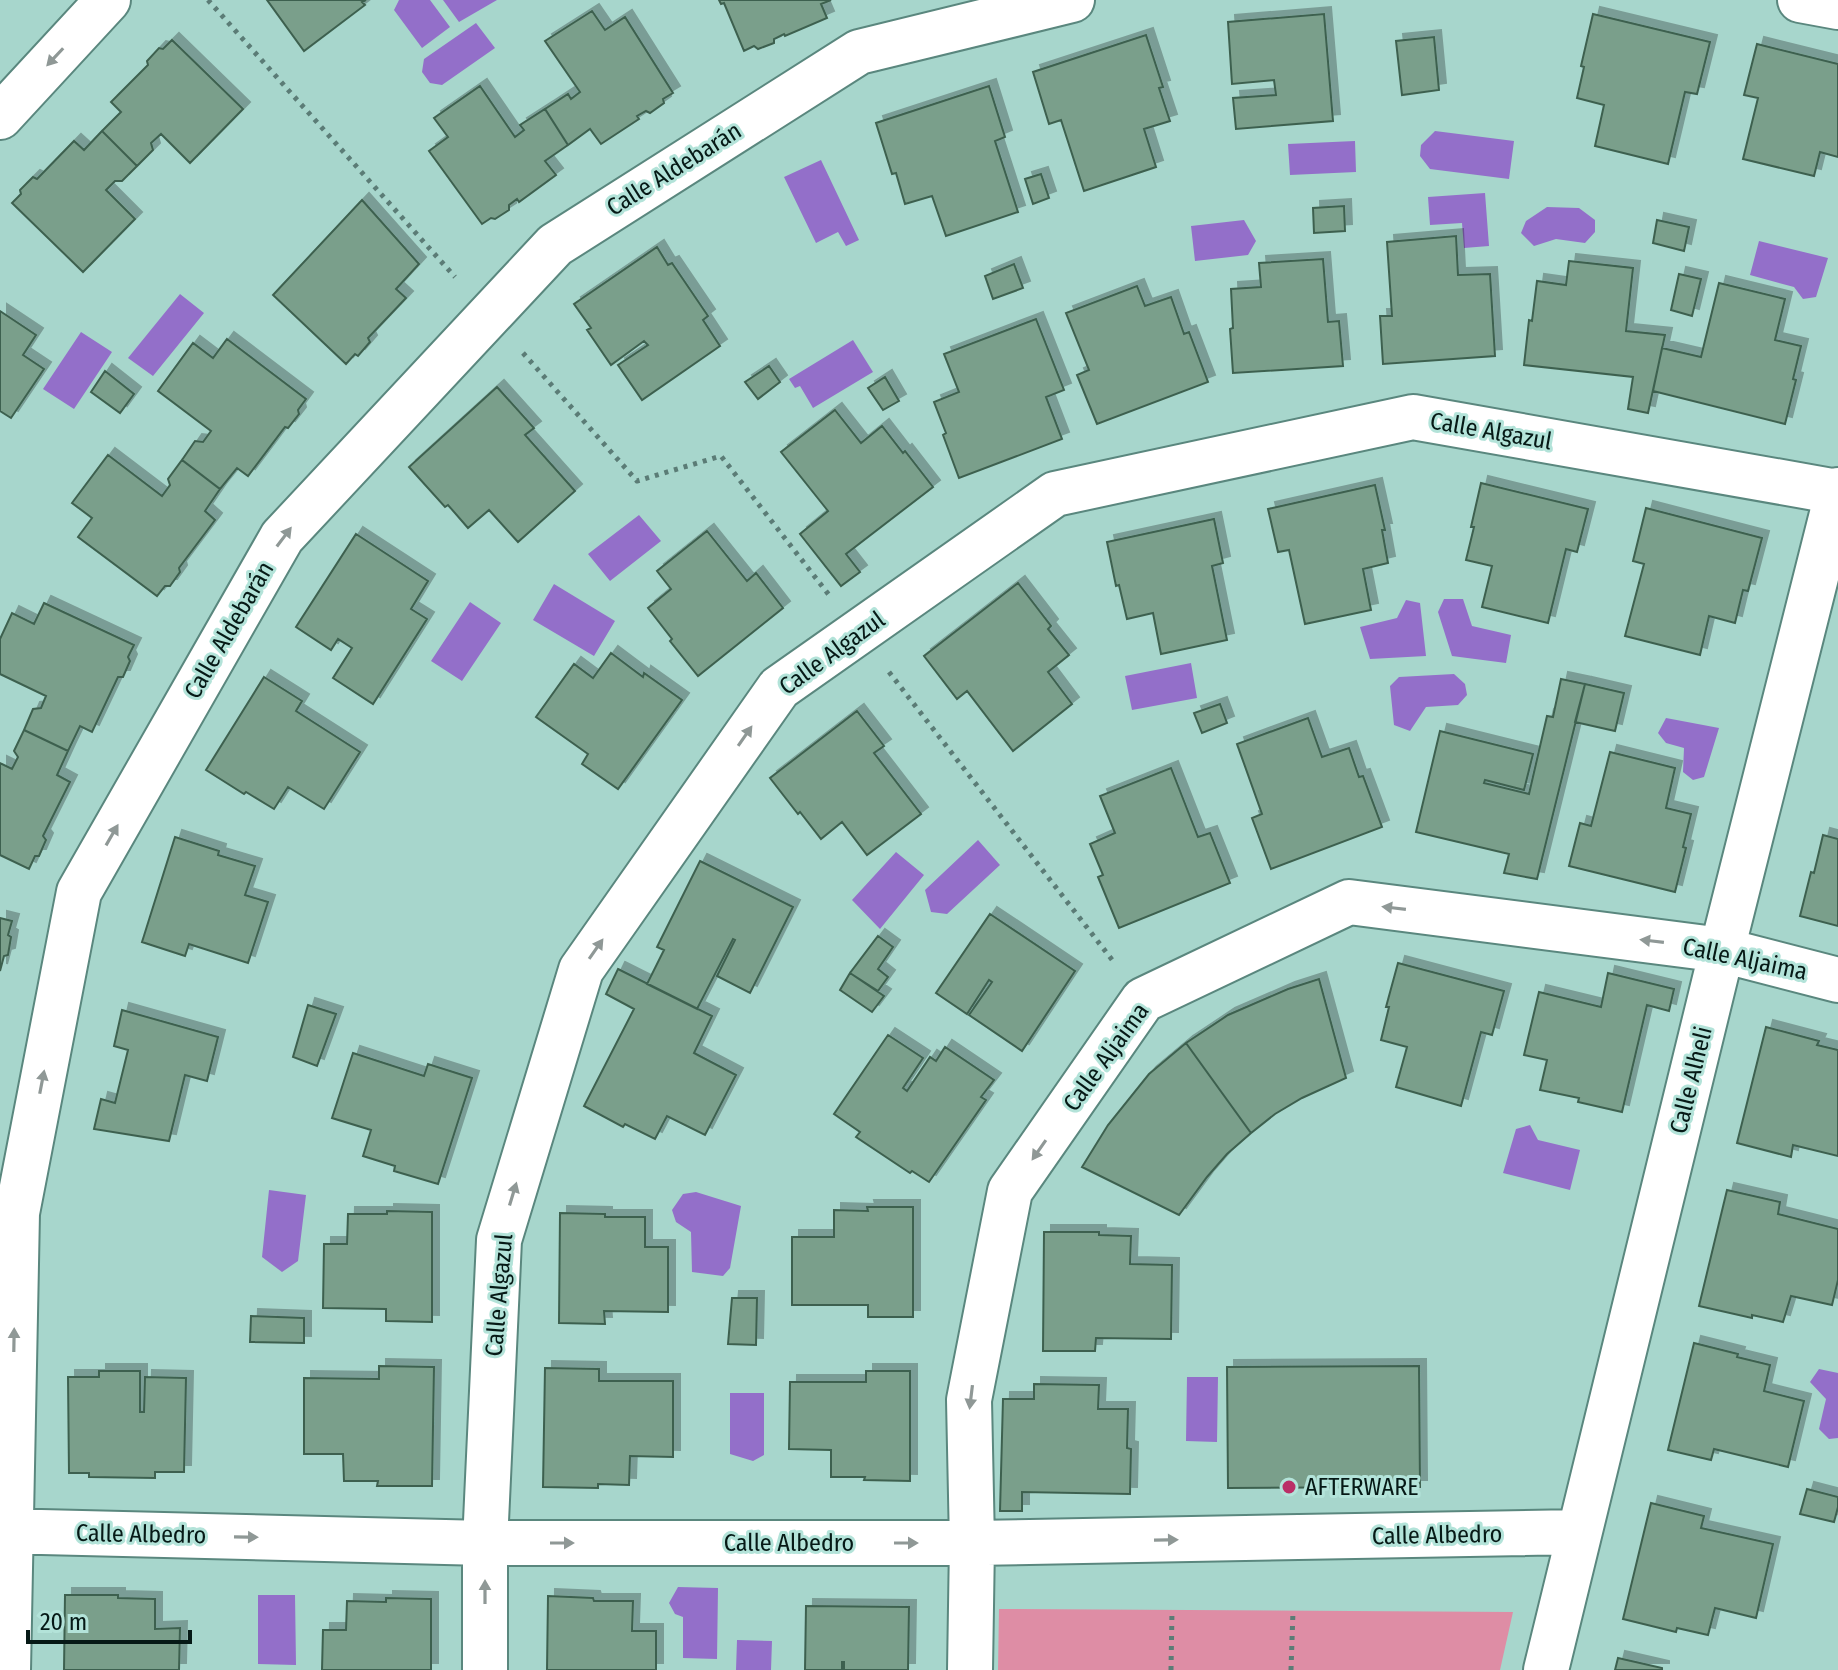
<svg xmlns="http://www.w3.org/2000/svg" width="1838" height="1670" font-family="'Fira Sans Condensed',sans-serif">
	<defs>
		<filter id="shadow"><feDropShadow dx="7" dy="-7" stdDeviation="0" flood-color="#0004"/></filter>
	</defs>
	<rect width="100%" height="100%" fill="#a7d6cc"/>
	<!-- green -->
	<path fill="#de8da5" d="M999,1609L1513,1612L1500,1670H998Z"/>
	<!-- water -->
	<path fill="#936fc9" d="M399,0H430L450,27L422,48L394,10Z
		M443,0H497L459,22Z
		M476,23L495,48L442,85L430,83L422,72L424,59Z
		M1435,131L1514,141L1509,179L1430,169L1420,156L1421,145Z
		M1355,141L1356,172L1290,175L1288,144Z
		M821,160L859,240L846,246L838,232L816,243L784,177Z
		M1485,193L1489,246L1464,248L1462,223L1430,225L1428,197Z
		M1547,207L1579,208L1595,220V232L1585,243L1556,239L1534,246L1521,233L1526,221Z
		M1244,220L1256,241L1248,255L1195,261L1191,226Z
		M1759,241L1828,258L1816,297L1803,299L1794,287L1750,275Z
		M180,294L204,313L153,376L128,358Z
		M81,332L112,352L74,409L43,389Z
		M853,340L873,372L813,408L800,386L795,388L789,379Z
		M639,515L661,541L610,581L588,554Z
		M554,584L615,621L594,656L533,620Z
		M1444,599H1463L1472,626L1511,635L1506,663L1452,656L1438,612Z
		M1406,600L1420,603L1426,656L1370,659L1360,627L1397,618Z
		M470,602L501,623L462,681L431,661Z
		M1191,663L1197,698L1132,710L1125,676Z
		M1454,674L1465,684L1467,695L1458,705L1426,707L1410,731L1394,725L1390,686L1399,677Z
		M1666,718L1719,728L1704,777L1693,780L1683,772L1684,748L1666,743L1658,733Z
		M978,840L1000,865L947,914L931,912L925,890Z
		M896,852L924,875L880,929L852,900Z
		M1530,1125L1538,1140L1580,1150L1570,1190L1503,1173L1516,1129Z
		M269,1190L306,1195L298,1261L282,1272L262,1257Z
		M696,1192L741,1206L730,1268L723,1276L692,1272L691,1232L676,1222L672,1210L683,1194Z
		M1819,1369L1838,1373V1438L1829,1439L1819,1429L1826,1399L1810,1382Z
		M1187,1377H1218L1217,1442L1186,1441Z
		M730,1393H764V1455L753,1461L730,1454Z
		M678,1587L718,1588L717,1659L683,1658V1617L675,1614L669,1603Z
		M258,1595H295L296,1665L258,1664Z
		M737,1640L772,1641L771,1670H736Z"/>
	<!-- building -->
	<path fill="#7a9f8b" stroke="#3e614f" stroke-width="2" filter="url(#shadow)" d="M267,0H366L362,2L365,5L304,51Z
		M719,0H831L821,4L827,18L785,36L784,34L774,39V43L758,49L754,46L744,51L724,3L721,4Z
		M592,11L605,30L625,17L673,93L663,99L664,103L650,113L646,111L637,116L639,119L601,144L590,129L568,145L545,109L568,94L571,99L580,92L545,41Z
		M1324,14L1333,121L1236,129L1233,98L1276,95L1274,80L1232,84L1228,22Z
		M1593,14L1710,42L1697,94L1685,92L1668,164L1595,146L1604,105L1577,98L1584,67L1581,66Z
		M1146,35L1163,87L1159,88L1170,121L1144,129L1156,167L1084,191L1061,120L1049,124L1033,72Z
		M1434,37L1439,90L1402,95L1396,41Z
		M172,40L243,109L190,163L161,134L151,143L153,150L137,166L102,131L121,112L111,102L148,65L147,61L159,48L163,49Z
		M1757,44L1838,64V157L1820,152L1814,176L1743,159L1758,98L1744,95Z
		M480,86L515,137L524,130L520,125L545,109L568,145L545,161L556,175L519,202L517,199L509,205V210L495,219L491,218L482,224L429,151L448,137L434,118Z
		M989,86L1005,137L995,141L1018,212L946,236L932,196L905,204L896,173L892,174L876,123Z
		M102,131L137,166L122,181H115L106,190L135,219L83,272L12,203L21,194L20,190L33,177L37,179L74,141L84,150Z
		M1041,174L1049,198L1033,204L1025,179Z
		M362,200L419,264L396,289L406,298L368,338L370,342L358,356L355,354L346,364L273,295Z
		M1344,206L1345,231L1314,233L1313,208Z
		M1657,220L1689,227L1684,251L1653,243Z
		M1456,236L1458,275L1490,274L1495,356L1383,364L1380,316H1392L1387,242Z
		M657,247L668,265L672,263L708,316L703,320L720,346L642,400L618,365L648,345L644,341L611,365L587,330L591,328L574,304Z
		M1323,259L1328,322L1339,321L1343,366L1233,373L1230,329L1233,328L1231,289L1261,287L1259,263Z
		M1569,261L1633,268L1626,331L1665,335L1648,413L1628,409L1633,377L1524,365L1529,320L1532,321L1537,281L1566,285Z
		M1014,264L1023,288L993,299L985,276Z
		M1679,274L1701,279L1692,316L1671,310Z
		M1719,283L1785,299L1775,340L1801,346L1793,379L1796,380L1785,424L1653,391L1662,348L1701,357Z
		M1137,286L1145,306L1171,297L1184,334L1189,332L1208,382L1097,424L1077,375L1089,370L1066,313Z
		M0,311L36,335L23,355L44,369L11,418L0,411Z
		M1036,319L1064,390L1046,397L1062,439L959,478L943,435L946,433L934,402L959,392L944,354Z
		M227,339L306,399L298,410L299,414L288,428L285,427L248,476L237,468L220,489L182,460L195,441L203,442L211,431L158,391L193,343L213,358Z
		M769,366L780,382L758,399L745,382Z
		M105,371L134,394L120,413L91,392Z
		M885,377L899,401L883,410L868,388Z
		M497,387L534,428L525,435L575,491L518,542L489,510L468,528L448,505L445,507L409,467Z
		M835,410L861,443L882,426L903,453L905,451L933,487L846,554L860,572L841,586L800,534L828,511L781,452Z
		M108,455L162,496L170,485L168,479L182,460L220,489L205,511L215,520L179,568L180,572L170,586H165L157,596L78,537L92,518L72,503Z
		M1481,483L1588,509L1577,552L1566,549L1548,623L1482,607L1492,566L1466,560L1474,527H1471Z
		M1375,485L1385,530H1382L1388,563L1363,569L1371,610L1305,624L1289,550L1278,552L1268,509Z
		M1646,508L1762,538L1748,591L1743,590L1735,623L1709,616L1700,655L1625,636L1644,564L1633,561Z
		M1214,519L1223,563L1212,566L1227,640L1161,654L1153,613L1127,619L1119,585L1116,586L1107,542Z
		M707,531L747,581L756,573L783,608L698,676L670,641L672,639L648,608L671,589L657,571Z
		M356,534L428,581L411,609L427,619L373,704L333,678L352,648L338,639L331,650L296,627Z
		M1018,583L1051,626L1048,629L1069,655L1048,672L1072,704L1013,751L967,691L957,699L924,656Z
		M44,603L134,645L128,657L130,661L123,677H118L92,732L80,726L68,751L24,730L33,709L41,708L46,696L0,674V639L12,613L34,624Z
		M611,653L643,677L644,673L682,700L618,789L582,764L588,754L536,717L574,664L593,678Z
		M264,677L302,701L296,711L360,752L324,809L288,787L274,809L246,792L244,794L206,770Z
		M1561,679L1585,684L1537,879L1504,873L1509,854L1416,832L1440,731L1533,754L1524,790L1485,780L1484,783L1529,794L1547,716L1553,717Z
		M1585,684L1624,693L1615,731L1575,722Z
		M1220,704L1227,723L1202,733L1194,713Z
		M857,711L884,746L874,753L921,814L867,855L842,822L821,839L800,812L798,814L770,778Z
		M1308,718L1322,757L1349,748L1359,777L1363,776L1382,827L1271,869L1252,818L1262,814L1237,744Z
		M24,730L68,751L57,775L70,782L43,836L46,840L39,856H35L29,869L0,855V763L12,769L18,757L14,751Z
		M1610,752L1675,768L1666,808L1691,814L1683,847L1686,848L1675,892L1569,866L1580,823L1591,826Z
		M1171,768L1198,837L1210,833L1230,883L1119,928L1098,877L1103,875L1090,844L1115,833L1100,796Z
		M1823,835L1838,839V926L1800,916L1811,872L1814,873Z
		M175,837L219,851L218,855L255,866L245,895L268,902L248,963L189,944L185,956L142,942Z
		M700,861L793,907L750,993L717,976L735,940L733,939L697,1009L647,984L664,950L657,947Z
		M990,914L1075,971L1022,1051L969,1015L992,982L989,980L967,1014L936,993Z
		M0,918L12,921L8,935L11,937L8,955L4,956L0,971Z
		M878,936L893,947L878,969L888,977L878,991L850,973Z
		M1398,963L1504,991L1492,1035L1481,1032L1461,1106L1396,1087L1407,1047L1381,1040L1389,1007H1386Z
		M618,969L712,1016L694,1053L736,1075L705,1135L667,1116L655,1139L625,1124L623,1127L584,1106L634,1009L606,994Z
		M850,973L884,996L872,1012L840,990Z
		M1608,973L1674,989L1669,1011L1647,1005L1622,1112L1578,1102L1579,1098L1540,1090L1547,1060L1524,1055L1539,992L1601,1007Z
		M1319,979L1346,1078L1302,1098L1275,1114L1251,1133L1186,1043L1228,1015L1288,989Z
		M308,1005L336,1014L317,1066L293,1057Z
		M122,1010L218,1037L207,1081L185,1075L169,1141L94,1129L101,1099L115,1103L128,1050L114,1046Z
		M1766,1027L1819,1041L1817,1045L1838,1050V1156L1793,1145L1791,1157L1737,1143Z
		M888,1035L923,1058L903,1088L907,1091L930,1057L936,1061L945,1047L994,1080L981,1097L986,1100L929,1182L912,1171L910,1173L856,1137L860,1132L834,1114Z
		M1186,1043L1251,1133L1227,1154L1207,1177L1179,1215L1082,1167L1108,1125L1149,1074Z
		M353,1053L424,1076L428,1064L472,1078L438,1184L394,1171L395,1166L363,1156L371,1130L332,1118Z
		M1727,1190L1780,1202L1778,1214L1838,1229V1280L1832,1305L1791,1296L1783,1322L1752,1315V1318L1699,1306Z
		M867,1207H913V1317H868V1305H792V1237H834V1210L868,1211Z
		M387,1211L432,1212V1322L386,1321V1309L323,1308L324,1244H347L348,1214H387Z
		M560,1213L605,1214V1217H645V1247H668V1312L604,1311L605,1324L559,1323Z
		M1044,1232H1099V1235L1131,1236L1130,1264L1172,1265L1171,1339L1096,1338L1095,1351H1043Z
		M732,1298H757L756,1345L728,1344Z
		M251,1316L304,1318V1343L250,1342Z
		M1694,1343L1738,1354L1737,1357L1770,1365L1764,1391L1804,1401L1788,1467L1714,1449L1711,1460L1668,1450Z
		M379,1366L434,1367L432,1486H377L378,1481H344L343,1454H304V1378L379,1379Z
		M1419,1366L1420,1487L1228,1488L1227,1367Z
		M545,1368L599,1369V1381H673V1457L630,1456L629,1485L598,1484V1488L543,1487Z
		M99,1371H140V1412H144L145,1377L186,1378L184,1472H155V1478L89,1477V1473H69L68,1377H99Z
		M866,1371H910V1481L864,1480L865,1477H831V1450L789,1449L790,1382H866Z
		M1034,1384L1099,1385L1098,1409H1128L1127,1448L1131,1449L1130,1494L1022,1492V1511H1000L1003,1399H1034Z
		M1807,1489L1838,1497V1507L1834,1522L1800,1514Z
		M1651,1503L1704,1516L1701,1528L1773,1544L1756,1618L1715,1608L1708,1635L1677,1628L1676,1632L1623,1619Z
		M65,1595H118V1598L155,1599V1629L180,1628L179,1670H64Z
		M548,1596L593,1598L594,1601H633L632,1631H656V1670H547Z
		M386,1598L431,1599V1670H322L323,1630H346L347,1601L386,1602Z
		M806,1606L909,1607L908,1670H844V1662H842V1670H805Z
		M1618,1658L1662,1668V1670H1615Z"/>
	<g fill="none" stroke-linecap="round" stroke-linejoin="round">
		<!-- street casing -->
		<g stroke="#5a877e" stroke-width="48">
			<path id="street" d="M1800,0L1838,7
				M0,117L108,0
				M0,1531L485,1543H972L1579,1532
				M8,1670L17,1213L79,892L282,537L555,245L859,52L1072,0
				M485,1670V1543L499,1240L581,970L779,688L1055,494L1413,417L1838,492
				M970,1670L972,1543L969,1400L1010,1191L1143,1000L1349,902L1722,950L1838,980
				M1546,1670L1722,950L1838,490"/>
		</g>
		<!-- path -->
		<path stroke="#5b7c76" stroke-width="5" stroke-dasharray="4 6" stroke-linecap="butt" d="M208,0L455,277
			M523,353L637,481L721,456L829,595
			M889,672L1113,961
			M1171,1670L1172,1610
			M1291,1670L1293,1611"/>
		<!-- street -->
		<use href="#street" stroke="#fff" stroke-width="44"/>
	</g>
	<!-- one-way arrows -->
	<defs><path id="oneway-solid" d="M-6-.8H1V-3.2L6.5 0L1 3.2V.8H-6Z" transform="scale(2)"/></defs>
	<g fill="#8f9896">
		<use href="#oneway-solid" transform="translate(55 57) rotate(133)"/>
		<use href="#oneway-solid" transform="translate(284 537) rotate(-53)"/>
		<use href="#oneway-solid" transform="translate(745 736) rotate(-55)"/>
		<use href="#oneway-solid" transform="translate(112 835) rotate(-60)"/>
		<use href="#oneway-solid" transform="translate(1394 908) rotate(-173)"/>
		<use href="#oneway-solid" transform="translate(1652 941) rotate(-173)"/>
		<use href="#oneway-solid" transform="translate(596 949) rotate(-55)"/>
		<use href="#oneway-solid" transform="translate(42 1082) rotate(-79)"/>
		<use href="#oneway-solid" transform="translate(1039 1150) rotate(125)"/>
		<use href="#oneway-solid" transform="translate(513 1194) rotate(-73)"/>
		<use href="#oneway-solid" transform="translate(14 1340) rotate(-89)"/>
		<use href="#oneway-solid" transform="translate(971 1397) rotate(97)"/>
		<use href="#oneway-solid" transform="translate(246 1537) rotate(1)"/>
		<use href="#oneway-solid" transform="translate(1166 1540) rotate(-1)"/>
		<use href="#oneway-solid" transform="translate(562 1543)"/>
		<use href="#oneway-solid" transform="translate(906 1543)"/>
		<use href="#oneway-solid" transform="translate(485 1592) rotate(-90)"/>
	</g>
	<!-- markers -->
	<circle fill="#ba2f67" stroke="#b3e3d9" stroke-width="3" cx="1289" cy="1487" r="8"/>
	<g text-anchor="middle" dominant-baseline="central" stroke-width="6" stroke-linejoin="round" paint-order="stroke">
		<!-- street labels -->
		<g font-size="24" fill="#061916" stroke="#b3e3d9">
			<text transform="translate(674 169) rotate(-32)">Calle Aldebarán</text>
			<text transform="translate(1491 431) rotate(10)">Calle Algazul</text>
			<text transform="translate(229 630) rotate(-60)">Calle Aldebarán</text>
			<text transform="translate(832 653) rotate(-36)">Calle Algazul</text>
			<text transform="translate(1745 959) rotate(12)">Calle Aljaima</text>
			<text transform="translate(1106 1057) rotate(-54)">Calle Aljaima</text>
			<text transform="translate(1691 1080) rotate(-76)">Calle Alheli</text>
			<text transform="translate(499 1295) rotate(-85)">Calle Algazul</text>
			<text transform="translate(141 1534) rotate(1)">Calle Albedro</text>
			<text transform="translate(1437 1535) rotate(-1)">Calle Albedro</text>
			<text x="789" y="1543">Calle Albedro</text>
		</g>
		<!-- poi labels -->
		<g font-size="24" fill="#061916" stroke="#b3e3d9" text-anchor="start">
			<text x="1305" y="1487">AFTERWARE</text>
		</g>
	</g>
	<!-- scale -->
	<path d="M28 1630v12h162v-12" fill="none" stroke="#061916" stroke-width="4"/>
	<text x="40" y="1630" font-size="24" fill="#061916" stroke="#b3e3d9" stroke-width="6" paint-order="stroke">20 m</text>
</svg>
